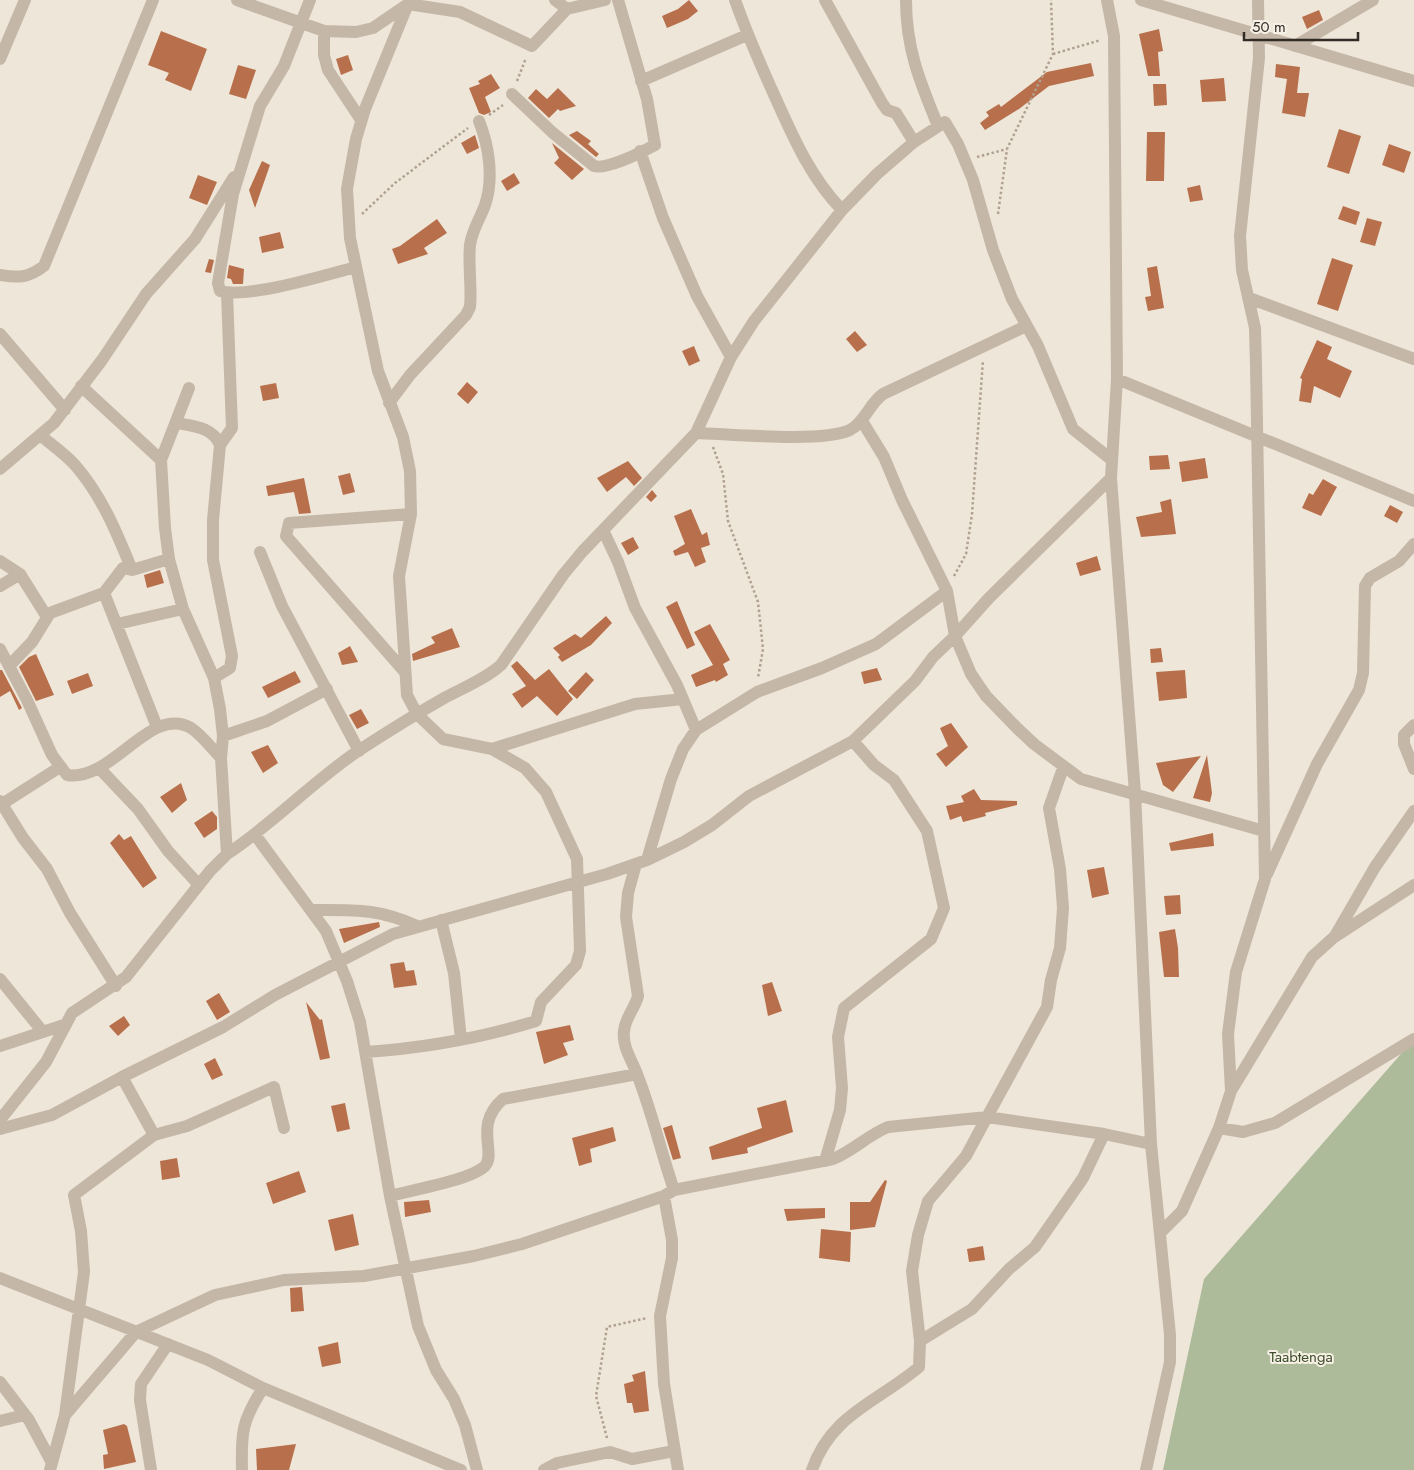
<svg xmlns="http://www.w3.org/2000/svg" width="1414" height="1470" font-family="Jost,sans-serif">
	<rect width="100%" height="100%" fill="#eee6d9"/>
	<!-- green -->
	<path fill="#adbb9b" d="M1414,1043V1470H1163L1204,1279L1407,1047Z"/>
	<!-- building -->
	<path fill="#b8704c" d="M689,0L698,11L688,19L667,28L662,16L678,9Z
		M1319,10L1323,20L1307,29L1302,17Z
		M1159,29L1163,51L1158,52L1160,76H1148L1139,34Z
		M161,31L207,49L191,91L165,80L169,73L148,65Z
		M348,55L353,70L341,75L336,59Z
		M1091,63L1094,76L1049,86L1019,109L985,130L980,123L989,116L986,112L999,104L1001,107L1047,72Z
		M1276,64L1300,67L1297,93H1309L1305,117L1282,113L1287,79L1275,77Z
		M238,65L256,70L246,99L229,94Z
		M491,74L500,88L485,97L491,112L484,115L479,113L469,88L480,84L478,81Z
		M1224,78L1226,101L1202,102L1200,80Z
		M1153,84H1166L1167,105L1154,106Z
		M558,88L576,106L560,111L558,109L549,118L528,98L536,89L547,99Z
		M1339,129L1361,136L1349,174L1327,167Z
		M577,131L591,141L588,144L599,154L596,157L569,135Z
		M1147,132H1165L1164,181H1146Z
		M475,135L479,148L467,154L461,143Z
		M552,143L584,169L572,180L554,163L559,158Z
		M1389,144L1411,152L1404,173L1382,165Z
		M262,161L270,165L255,208L249,190Z
		M514,173L520,183L507,191L501,181Z
		M198,175L217,182L207,205L189,198Z
		M1200,185L1203,200L1190,202L1187,188Z
		M1343,206L1360,212L1356,225L1338,219Z
		M1367,218L1382,222L1375,246L1360,242Z
		M437,219L447,233L424,248L428,254L398,264L392,249L400,246Z
		M280,232L284,248L262,253L259,237Z
		M1332,258L1353,265L1338,311L1317,304Z
		M209,259L214,260L211,273L205,272Z
		M229,265L244,269L243,284H233L231,279L227,278Z
		M1157,266L1164,308L1148,311L1145,297L1151,296L1147,268Z
		M855,331L867,345L857,352L846,339Z
		M1317,340L1332,347L1327,359L1352,371L1340,398L1314,386L1311,403L1299,401L1302,379L1300,378Z
		M694,346L700,361L689,366L682,351Z
		M467,382L478,392L468,404L457,394Z
		M276,383L279,398L263,401L260,386Z
		M1168,455L1170,469L1150,470L1149,456Z
		M1205,458L1208,478L1182,482L1179,462Z
		M628,461L642,478L634,486L626,477L607,492L597,478Z
		M350,473L355,492L343,495L338,476Z
		M304,478L311,513L299,514L294,492L268,496L266,486Z
		M1323,479L1337,487L1321,516L1302,508L1309,493L1313,495Z
		M652,490L657,496L651,502L646,497Z
		M1171,499L1176,534L1141,537L1136,517L1162,512L1160,502Z
		M1390,505L1403,512L1397,523L1384,516Z
		M691,509L702,535L707,532L710,545L701,548L706,562L695,567L688,552L675,556L673,551L685,544L674,516Z
		M633,537L639,548L628,555L621,543Z
		M1097,556L1101,570L1080,576L1076,563Z
		M160,570L164,583L147,588L144,575Z
		M677,601L695,645L687,649L666,607Z
		M606,616L612,623L591,645L562,662L558,657L560,655L553,648L575,634L581,638Z
		M710,624L730,660L723,664L728,675L716,682L715,680L696,687L691,675L713,665L694,632Z
		M452,628L460,647L413,661L412,654L435,643L431,637Z
		M350,646L358,662L342,665L338,653Z
		M1161,648L1163,662L1151,663L1150,649Z
		M36,654L54,695L36,701L19,667L29,657Z
		M517,661L535,680L549,669L573,699L557,716L537,696L522,708L512,694L526,686L511,666Z
		M877,668L882,680L864,684L861,672Z
		M0,670H2L22,708L19,710L10,691L0,697Z
		M1185,670L1187,698L1159,701L1156,672Z
		M295,671L301,682L268,698L262,687Z
		M586,672L594,680L577,699L568,691Z
		M88,673L93,686L72,694L67,681Z
		M361,709L369,723L357,729L349,715Z
		M951,723L968,747L946,767L936,754L948,746L940,728Z
		M268,745L278,763L263,773L251,752Z
		M1207,755L1212,793L1210,802L1193,798Z
		M1201,756L1173,792L1163,785L1156,763Z
		M181,783L187,800L172,813L160,797Z
		M974,789L981,800L1017,801V805L985,813L986,816L963,822L961,816L950,820L946,806L964,802L961,796Z
		M212,811L217,817V829L204,838L194,823Z
		M1213,833L1214,846L1171,851L1169,843Z
		M119,834L124,840L131,836L157,878L143,888L110,843Z
		M1104,867L1109,894L1092,898L1087,870Z
		M1180,895L1181,914L1166,915L1164,896Z
		M379,922L380,927L344,943L339,929Z
		M1175,929L1178,948L1179,977H1164L1159,932Z
		M404,962L406,971L414,970L417,985L394,988L390,964Z
		M772,982L782,1011L768,1016L762,985Z
		M219,993L230,1012L217,1020L206,1001Z
		M306,1002L320,1020L322,1019L330,1058L320,1060Z
		M124,1016L130,1025L118,1036L109,1026Z
		M570,1025L574,1040L563,1043L568,1055L544,1064L536,1032Z
		M215,1058L223,1075L212,1080L204,1064Z
		M786,1100L793,1132L747,1148L748,1153L712,1160L709,1147L762,1128L757,1108Z
		M345,1103L350,1129L337,1132L331,1106Z
		M672,1125L681,1158L673,1160L663,1128Z
		M613,1127L616,1141L590,1149L592,1162L579,1166L572,1138Z
		M177,1158L180,1177L162,1180L160,1161Z
		M299,1171L306,1192L273,1204L266,1183Z
		M885,1180L887,1181L875,1227L850,1230V1202H870Z
		M429,1200L431,1212L405,1217L404,1202Z
		M825,1208V1218L787,1221L784,1209Z
		M353,1214L359,1245L335,1251L328,1220Z
		M821,1229L851,1232L850,1262L819,1258Z
		M983,1246L985,1260L969,1262L967,1249Z
		M302,1287L304,1311L291,1312L290,1288Z
		M338,1342L341,1363L322,1367L318,1347Z
		M645,1371L649,1411L634,1413L632,1403H627L624,1384L634,1381L632,1375Z
		M124,1424L127,1426L136,1462L104,1469L103,1455L108,1454L103,1430Z
		M296,1444L289,1470H257L256,1449Z"/>
	<g fill="none" stroke-linecap="round" stroke-linejoin="round">
		<!-- path -->
		<path stroke="#b0a191" stroke-width="2.5" stroke-dasharray="2.5 2.5" stroke-linecap="butt" d="M1053,54L1101,40
			M517,81L526,58
			M489,115L503,105
			M977,157L1007,149
			M362,214L395,183L468,128
			M998,214L1007,149L1053,54L1051,0
			M713,447L723,474L728,521L758,602L763,649L758,678
			M954,576L966,554L972,514L983,360
			M607,1438L596,1396L607,1327L647,1318"/>
		<!-- minor -->
		<path stroke="#c4b7a7" stroke-width="12" d="M237,0L324,31L356,32L373,28L408,4L460,12L532,46L567,9L605,0
			M310,0L284,66L260,106L233,194L218,283L220,291C247,299 326,275 356,267
			M555,0L567,9
			M735,0C747,34 761,66 776,99C794,139 811,178 842,210
			M825,0L882,103L887,110L896,113L914,142
			M906,0C906,49 920,82 938,126
			M1107,0L1114,36L1117,379L1111,478L1135,793L1151,1144L1170,1335V1362L1146,1470
			M1141,0L1414,81
			M324,31V55L328,70L361,120
			M1295,46L1373,0
			M0,59L25,0
			M641,81L747,35
			M512,94L553,133L594,166C607,170 642,152 655,145L647,99L618,0
			M640,151L663,218L697,296L731,357
			M0,275C19,278 28,278 44,266L153,0
			M1249,298L1414,359
			M0,334L65,410
			M1117,379L1414,501
			M81,386L161,460
			M389,403L410,375L466,315L470,307C472,287 468,266 470,245C472,230 480,219 485,205C494,179 489,146 479,121
			M862,421L884,457L902,500L947,591L955,636L971,674L986,696L1018,729L1034,744L1081,779L1264,831
			M177,423C193,426 213,427 220,445L213,520V560L232,656L230,668L214,678
			M696,433C730,434 822,443 850,430C865,422 869,404 883,394L1026,326
			M40,435C52,445 65,454 75,465C102,496 117,533 132,570
			M220,445L232,428L227,293
			M0,469L54,423L102,360L146,294L195,239L234,177
			M603,530L618,562L635,608L677,685L696,730
			M260,552L282,606L359,751
			M0,561L20,574L47,617
			M0,586L20,574
			M104,593L157,727
			M117,624L183,609
			M0,649L27,700L52,755L67,775C113,782 150,704 191,728C202,735 212,749 221,758
			M9,666L32,642L50,613L104,593L123,568L132,570L169,559
			M404,671L286,536L289,523L411,514
			M1414,725L1404,735V744L1414,769
			M223,736L267,721L327,689
			M492,749L635,704L683,699
			M100,769L138,809L168,851L199,885
			M0,801L23,838L47,869L70,913L116,986
			M2,804L60,767
			M256,836L326,931L347,981L360,1022L390,1196L418,1326L436,1370L454,1399L465,1425L477,1470
			M227,854C274,823 312,782 358,751C387,732 416,714 446,697C465,687 485,679 501,665L563,575L582,552L696,433L731,357L754,321L842,210L877,174L914,142L945,122L958,144L973,180L993,250L1012,299L1038,346L1073,429L1112,460
			M647,860L671,779L683,749L696,730L757,692L822,668L876,644L947,591
			M636,864L628,893L626,917L638,996C635,1008 625,1018 624,1031C622,1047 632,1060 637,1074C652,1112 661,1152 674,1190
			M1267,874L1317,764L1359,690L1363,673L1365,586L1370,578L1399,561L1414,544
			M311,910C353,910 377,908 417,926
			M441,920L454,973L461,1039
			M1335,936L1375,867L1414,811
			M0,979L43,1032
			M0,1046L64,1025
			M366,1052C423,1048 481,1038 536,1021L541,1002L576,965L580,951L577,859L546,792L525,768L492,749L443,739L417,714L407,695L399,576L411,514L410,471L403,437L378,371L350,238L347,189L356,139L365,109L408,4
			M122,1077L154,1135
			M1231,1091L1312,957L1333,938L1414,885
			M0,1120L46,1062L72,1013L126,977L210,871L227,854L221,758L223,736L220,709L214,678L183,609L169,559L165,528L161,460L189,388
			M1219,1128L1243,1132L1275,1123L1414,1039
			M0,1129L52,1115L122,1077L223,1027L275,995L393,934L607,874L647,860L684,842L712,825L749,796L853,741L915,681L933,657L955,636L989,598L1111,478
			M825,1161L840,1110L842,1088L838,1037L844,1008L931,939L944,908L927,831L894,780L874,765L853,741
			M390,1196C412,1190 471,1180 485,1166C497,1153 473,1125 503,1099L637,1074
			M664,1196L672,1240V1258L660,1316L664,1384L678,1470
			M1160,1233L1182,1211L1219,1128L1231,1091L1228,1034L1236,972L1265,879L1256,366L1255,328L1242,270L1240,236L1259,58L1258,0
			M0,1278L208,1360L263,1388L461,1470
			M920,1341L972,1309L1009,1269L1035,1247L1083,1178L1104,1134
			M0,1382L29,1420L52,1463
			M65,1415L136,1332L215,1295L284,1280L364,1276L474,1256L522,1244L664,1196L674,1190L833,1159C853,1151 868,1135 888,1127L987,1117L1047,1007L1051,980L1060,948L1063,908L1060,869L1049,808L1063,768
			M0,1421L25,1415
			M50,1470L65,1415L84,1272L81,1231L74,1195L154,1135L187,1126L274,1087L284,1128
			M151,1470L140,1400L141,1384L168,1344
			M242,1470C241,1432 242,1421 263,1388
			M544,1470L557,1463L610,1452L632,1459L674,1451
			M812,1470C831,1414 878,1402 919,1367L920,1341L912,1271L918,1235L928,1201L966,1156L987,1117L1104,1134L1151,1144"/>
	</g>
	<g text-anchor="middle" dominant-baseline="central" stroke-width="4" stroke-linejoin="round" paint-order="stroke">
		<!-- park labels -->
		<g font-size="15" fill="#3e4d2d" stroke="#f6f0e5">
			<text x="1301" y="1357">Taabtenga</text>
		</g>
	</g>
	<!-- scale -->
	<path d="M1244 32v8h114v-8" fill="none" stroke="#322b26" stroke-width="2.5"/>
	<text x="1252" y="32" font-size="15" fill="#322b26" stroke="#f6f0e5" stroke-width="4" paint-order="stroke">50 m</text>
</svg>
